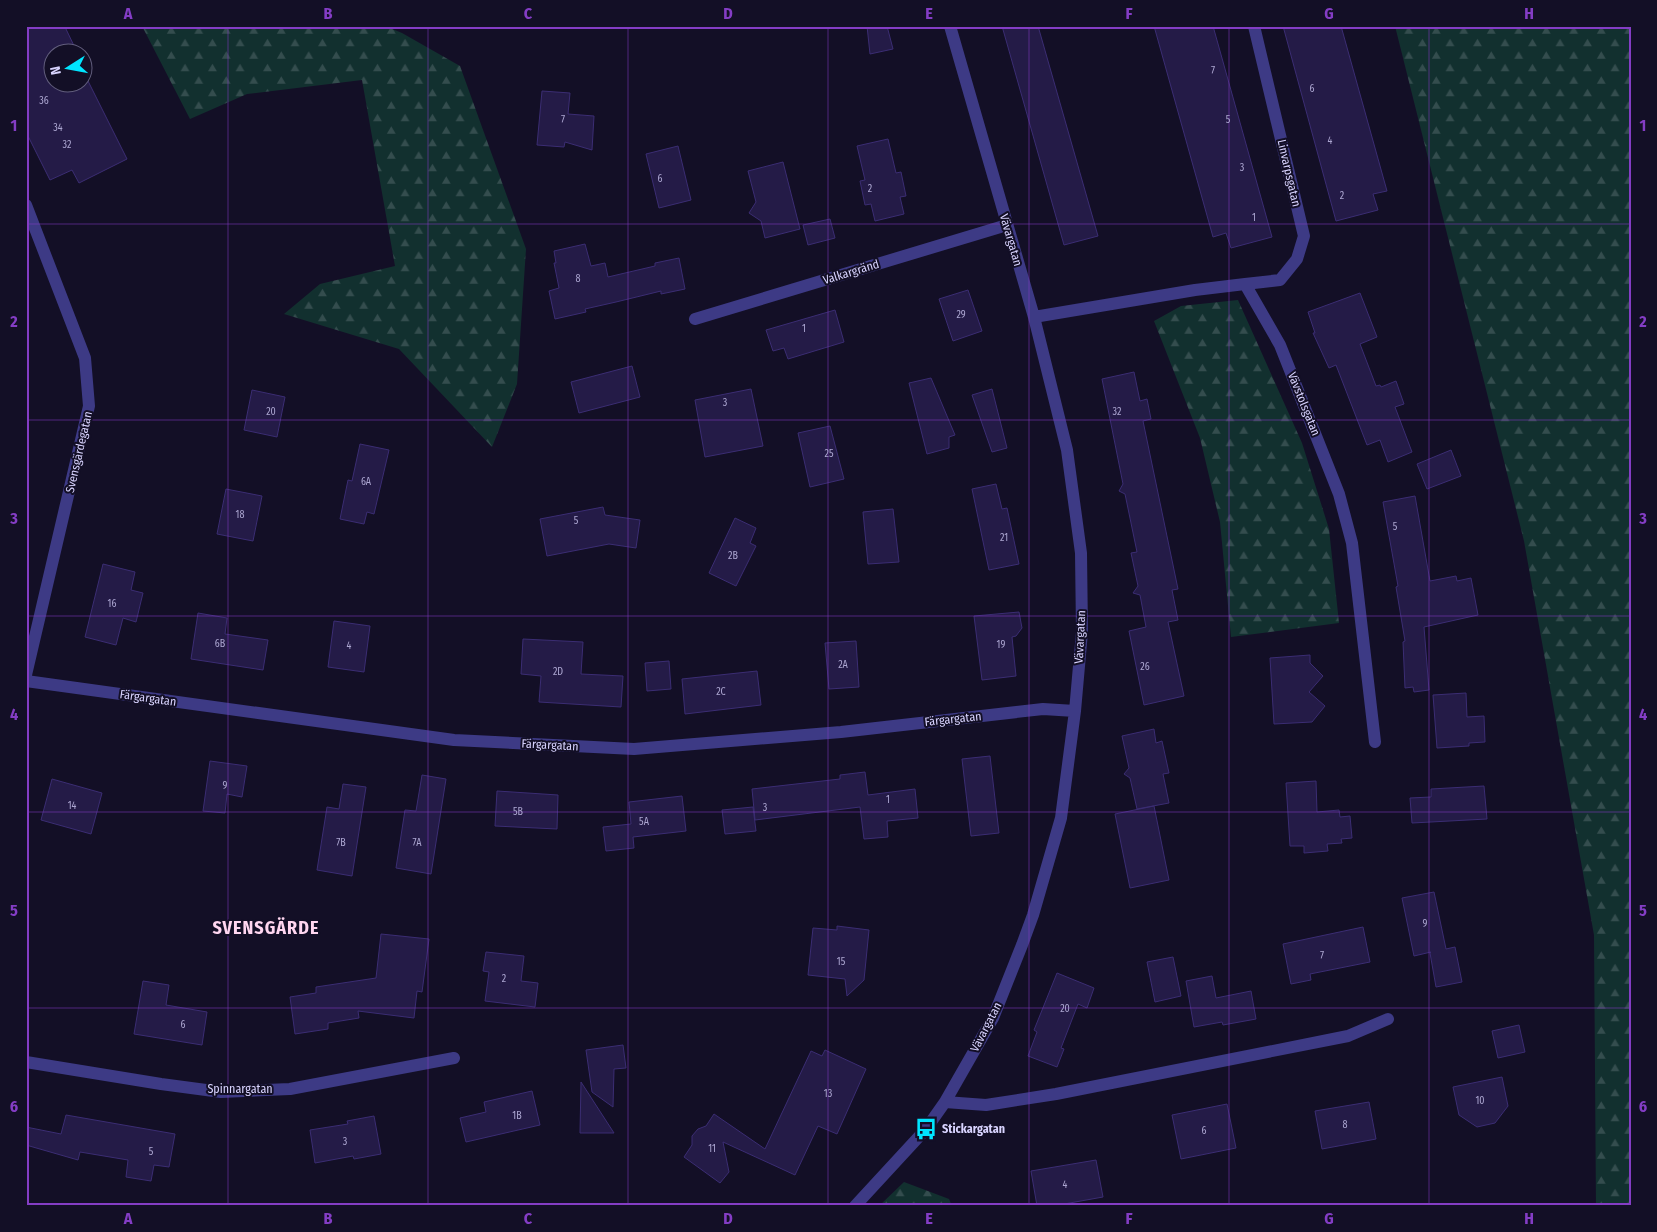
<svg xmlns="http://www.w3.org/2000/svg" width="1657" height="1232" font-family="'Fira Sans Condensed',sans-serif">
	<defs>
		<pattern id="forest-firs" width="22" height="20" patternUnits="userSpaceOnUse" patternTransform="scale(1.25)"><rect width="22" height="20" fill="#12302f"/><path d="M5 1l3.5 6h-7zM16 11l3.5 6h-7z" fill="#344d4e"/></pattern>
	</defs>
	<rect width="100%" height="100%" fill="#130f26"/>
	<!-- forest -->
	<path fill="url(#forest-firs)" d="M142,26H385L402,33L460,66L526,249L517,384L492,447L399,349L284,314L320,284L395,266L362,80L247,94L190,119Z
		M1395,26H1631V1206H1596L1594,935L1524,541Z
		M1238,300L1302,443L1329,529L1339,623L1231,637L1220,522L1200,438L1154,321L1181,306Z
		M904,1182L949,1199L952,1206H879Z"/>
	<!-- building -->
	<path fill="#241b47" stroke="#3b2d73" d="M26,26L65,27L77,52H52V82H82V63L87,71L84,73L127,159L79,183L72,170L50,180L26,132Z
		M867,26H887L893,49L870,54Z
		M1002,26H1038L1098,236L1064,245Z
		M1154,26H1213L1272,237L1231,248L1226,233L1213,237Z
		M1283,26H1341L1387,191L1373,194L1378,210L1336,221Z
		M542,91L570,93L568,114L594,116L592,150L565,142L564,147L537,145Z
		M888,139L896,173L901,172L906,196L900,197L904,214L875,221L871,204L865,205L860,181L865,180L857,146Z
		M678,146L691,200L659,208L646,154Z
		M783,162L800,229L765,238L761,221L749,213L756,202L748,171Z
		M830,219L835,238L808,245L803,225Z
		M585,244L591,266L605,263L608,277L655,266V263L679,258L685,289L661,294V291L616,302L585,309L586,312L555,319L549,291L559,288L554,263H556L554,251Z
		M968,290L982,331L953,341L939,299Z
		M1360,293L1377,337L1360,344L1376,386L1380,385L1381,387L1396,381L1404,404L1395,407L1412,452L1388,462L1380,440L1367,445L1336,365L1329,368L1313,333H1315L1308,312Z
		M835,310L844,342L788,359L784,348L773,351L766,330Z
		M632,366L640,397L579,413L571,382Z
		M1134,372L1140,401L1147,399L1151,419L1143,421L1178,589L1172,590L1178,620L1168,622L1184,696L1144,705L1129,631L1146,627L1140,595L1133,593L1138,586L1131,553L1137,552L1125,494L1119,491L1123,484L1102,379Z
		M931,378L955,435L949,437V448L927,454L909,383Z
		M751,389L763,446L705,457L695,400Z
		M992,389L1007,448L992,452L972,395Z
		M252,390L285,397L277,437L244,430Z
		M830,426L844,479L810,487L798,433Z
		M360,444L389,450L374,514L367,512L364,524L340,519L348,480L352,481Z
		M1451,450L1461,476L1427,489L1417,464Z
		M996,484L1002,509L1007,508L1019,564L989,570L972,489Z
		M226,489L262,496L253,541L217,534Z
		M1415,496L1430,581L1456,576L1457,581L1471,578L1478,615L1424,627L1429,690L1414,692L1413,687L1405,688L1403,642L1405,641L1396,587L1398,586L1383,502Z
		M603,507L605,515L640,520L636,548L609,544L547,556L540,519Z
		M893,509L899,562L868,564L863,512Z
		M735,518L756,528L750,543L756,546L736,586L709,573Z
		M103,564L135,572L131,590L143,593L136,622L123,618L116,645L85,637Z
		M1019,612L1022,628L1016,636L1012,637L1016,676L982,680L974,616Z
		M198,613L227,618L225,634L268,640L263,670L191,659Z
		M334,621L370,626L364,672L328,667Z
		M523,639L583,642L581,674L623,676L621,707L539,702L541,676L521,674Z
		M856,641L859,687L829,689L825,643Z
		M1310,655V663L1323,676L1309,692L1325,706L1312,722L1274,724L1270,658Z
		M669,661L671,689L647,691L645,663Z
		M757,671L761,705L685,714L682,679Z
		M1466,693L1467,717L1484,716L1485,742L1469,743V746L1437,748L1433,695Z
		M1154,729L1156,743L1162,741L1169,773L1163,774L1169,803L1137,809L1130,778L1124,774L1129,768L1122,736Z
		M990,756L999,833L971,836L962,759Z
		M210,761L247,766L242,797L227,794L225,813L203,811Z
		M865,772L868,795L915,789L918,818L887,821L888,837L864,839L860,807L755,820L752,789L840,779V775Z
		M422,775L446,779L431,874L396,868L405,810L416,811Z
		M52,779L102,793L91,834L41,820Z
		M1316,781L1317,812L1339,810L1340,817L1350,816L1352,838L1341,839L1342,843L1327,844L1328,851L1304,853V846H1290L1286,783Z
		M343,784L366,787L352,876L317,870L327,807L339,809Z
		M1484,786L1487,819L1412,823L1410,798L1431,797V789Z
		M497,791L558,795L557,829L495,826Z
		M682,796L686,831L633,837L634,848L606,851L603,827L631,824L629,802Z
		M1154,806L1169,880L1130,888L1115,814Z
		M753,807L756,831L725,834L722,810Z
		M1434,892L1446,949L1455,947L1462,982L1436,987L1430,953L1431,952L1414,956L1402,898Z
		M837,926L869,930L864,980L847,996L845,979L808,975L813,928L837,930Z
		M1363,927L1370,962L1310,974L1311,980L1291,984L1283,944Z
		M381,934L429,939L422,992L417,991L414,1018L358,1011L359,1018L328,1023V1029L295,1034L290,997L316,993V987L376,978Z
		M486,952L524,956L521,981L538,983L535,1007L485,1001L489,972L483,971Z
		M1173,957L1181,996L1155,1002L1147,962Z
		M1057,973L1094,988L1087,1008L1078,1004L1061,1048L1064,1049L1057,1067L1028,1056L1037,1032L1034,1030Z
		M1212,976L1216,998L1251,991L1256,1019L1223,1025L1222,1022L1194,1027L1186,981Z
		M143,981L169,985L166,1005L207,1012L202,1045L134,1034Z
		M1519,1025L1525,1052L1498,1058L1492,1031Z
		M623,1045L626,1068L614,1069L613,1107L592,1092L586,1050Z
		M825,1050L866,1069L837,1134L818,1126L795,1175L723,1142L729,1172L720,1183L684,1157L692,1145V1136L698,1129L706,1126L714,1114L765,1149L811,1051L822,1056Z
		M1502,1077L1508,1106L1495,1123L1477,1127L1459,1115L1453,1087Z
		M581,1082L614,1133H580Z
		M532,1091L540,1125L466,1142L460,1118L486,1112L484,1102Z
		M1369,1102L1376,1139L1322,1149L1315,1111Z
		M1227,1104L1236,1148L1181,1159L1172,1115Z
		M66,1115L175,1134L169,1167L154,1165L151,1181L126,1177L128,1160L80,1152L78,1160L26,1145V1127L61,1134Z
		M374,1116L381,1154L354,1159L353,1156L315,1163L310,1130L348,1124L347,1121Z
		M1096,1160L1103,1197L1053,1206H1037L1031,1171Z"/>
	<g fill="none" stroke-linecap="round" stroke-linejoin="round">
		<!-- street -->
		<path stroke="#3d3a85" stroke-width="12" d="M26,205L85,358L89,406L26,675
			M1245,284L1280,280L1297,259L1304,236L1254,26
			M1034,317L1195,290L1245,284L1280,345L1339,494L1352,543L1375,742
			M695,319L1007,225
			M26,681L454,740L634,749L841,732L1043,709L1075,711
			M26,1062L161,1084L221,1092L290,1089L454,1058
			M945,1102L986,1105L1056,1094L1348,1036L1388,1019
			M855,1206L926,1129L945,1102L993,1018L1022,945L1033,915L1061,818L1075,711L1082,632L1081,553L1067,450L1034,317L950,26"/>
	</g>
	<!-- grid -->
	<path fill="none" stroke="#843dc5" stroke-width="1" stroke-opacity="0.55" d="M228,26V1206M428,26V1206M628,26V1206M828,26V1206M1029,26V1206M1229,26V1206M1429,26V1206M26,224H1631M26,420H1631M26,616H1631M26,812H1631M26,1008H1631"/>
	<!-- icons -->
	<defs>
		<g id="bus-bare" transform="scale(1.725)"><path d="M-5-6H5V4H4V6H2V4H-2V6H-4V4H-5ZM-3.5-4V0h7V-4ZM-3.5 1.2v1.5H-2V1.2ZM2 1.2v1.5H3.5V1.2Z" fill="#00e5ff" stroke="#130f26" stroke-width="2.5" paint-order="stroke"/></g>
	</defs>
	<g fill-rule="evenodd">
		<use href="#bus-bare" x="926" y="1129"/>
	</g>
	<g text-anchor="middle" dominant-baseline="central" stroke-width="4" stroke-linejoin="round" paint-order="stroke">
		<!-- number labels -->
		<g font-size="10" fill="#aca6d1">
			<text x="1213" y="71">7</text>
			<text x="1312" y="89">6</text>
			<text x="44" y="101">36</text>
			<text x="563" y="120">7</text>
			<text x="1228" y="120">5</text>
			<text x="58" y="128">34</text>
			<text x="1330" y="141">4</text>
			<text x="67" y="145">32</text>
			<text x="1242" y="168">3</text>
			<text x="660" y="179">6</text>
			<text x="870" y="189">2</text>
			<text x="1342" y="196">2</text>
			<text x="1254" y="218">1</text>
			<text x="578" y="279">8</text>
			<text x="961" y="315">29</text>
			<text x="804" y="329">1</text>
			<text x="725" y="403">3</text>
			<text x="271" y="412">20</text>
			<text x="1117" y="412">32</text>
			<text x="829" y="454">25</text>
			<text x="366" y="482">6A</text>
			<text x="240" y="515">18</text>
			<text x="576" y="521">5</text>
			<text x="1395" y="527">5</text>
			<text x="1004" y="538">21</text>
			<text x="733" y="556">2B</text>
			<text x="112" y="604">16</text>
			<text x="220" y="644">6B</text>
			<text x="1001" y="645">19</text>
			<text x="349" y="646">4</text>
			<text x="843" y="665">2A</text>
			<text x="1145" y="667">26</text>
			<text x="558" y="672">2D</text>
			<text x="721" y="692">2C</text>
			<text x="225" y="786">9</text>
			<text x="888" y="800">1</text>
			<text x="72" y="806">14</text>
			<text x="765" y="808">3</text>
			<text x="518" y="812">5B</text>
			<text x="644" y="822">5A</text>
			<text x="341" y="843">7B</text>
			<text x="417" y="843">7A</text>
			<text x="1425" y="924">9</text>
			<text x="1322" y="956">7</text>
			<text x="841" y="962">15</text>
			<text x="504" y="979">2</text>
			<text x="1065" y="1009">20</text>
			<text x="183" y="1025">6</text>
			<text x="828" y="1094">13</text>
			<text x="1480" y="1101">10</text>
			<text x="517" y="1116">1B</text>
			<text x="1345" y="1125">8</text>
			<text x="1204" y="1131">6</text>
			<text x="345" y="1142">3</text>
			<text x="712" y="1149">11</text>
			<text x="151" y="1152">5</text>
			<text x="1065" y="1185">4</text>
		</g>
		<!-- street labels -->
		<g font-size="12" fill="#d9d4ff" stroke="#130f26">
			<text transform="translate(1289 173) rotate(77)">Linvarpsgatan</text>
			<text transform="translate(1011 240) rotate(74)">Vävargatan</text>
			<text transform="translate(851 272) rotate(-17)">Valkargränd</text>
			<text transform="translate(1304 404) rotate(68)">Vävstolsgatan</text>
			<text transform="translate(79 452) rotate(-77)">Svensgärdegatan</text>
			<text transform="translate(1080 637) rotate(-87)">Vävargatan</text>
			<text transform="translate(148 698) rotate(8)">Färgargatan</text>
			<text transform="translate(953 719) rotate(-6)">Färgargatan</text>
			<text transform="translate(550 745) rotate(3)">Färgargatan</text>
			<text transform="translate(986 1027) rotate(-63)">Vävargatan</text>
			<text x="240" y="1089">Spinnargatan</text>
		</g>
		<!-- poi labels -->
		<g font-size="12" font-weight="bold" fill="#d9d4ff" stroke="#130f26" text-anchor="start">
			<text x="942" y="1129">Stickargatan</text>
		</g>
		<!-- district labels -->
		<g font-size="18" font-weight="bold" letter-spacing="1" fill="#ffd6f0" stroke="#130f26">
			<text x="266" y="928">SVENSGÄRDE</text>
		</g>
	</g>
	<!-- border -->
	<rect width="1657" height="1232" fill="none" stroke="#130f26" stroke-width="55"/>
	<!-- north arrow -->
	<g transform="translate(68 68) rotate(259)"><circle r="24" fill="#130f26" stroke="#625e7d"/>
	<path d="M0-4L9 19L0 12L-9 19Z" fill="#00e5ff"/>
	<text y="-8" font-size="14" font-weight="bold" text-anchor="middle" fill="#d9d4ff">N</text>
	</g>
	<rect x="28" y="28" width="1602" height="1176" fill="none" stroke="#843dc5" stroke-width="2"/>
	<g font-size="16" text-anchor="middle" font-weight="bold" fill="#843dc5">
		<text x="128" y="19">A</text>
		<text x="328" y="19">B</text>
		<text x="528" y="19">C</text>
		<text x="728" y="19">D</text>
		<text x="929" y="19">E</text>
		<text x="1129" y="19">F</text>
		<text x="1329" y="19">G</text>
		<text x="1529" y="19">H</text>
		<text x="14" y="131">1</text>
		<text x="1643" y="131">1</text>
		<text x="14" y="327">2</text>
		<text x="1643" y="327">2</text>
		<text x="14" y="524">3</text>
		<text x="1643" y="524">3</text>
		<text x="14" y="720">4</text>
		<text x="1643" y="720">4</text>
		<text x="14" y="916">5</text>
		<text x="1643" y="916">5</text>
		<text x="14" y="1112">6</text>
		<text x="1643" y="1112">6</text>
		<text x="128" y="1224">A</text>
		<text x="328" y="1224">B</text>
		<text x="528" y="1224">C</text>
		<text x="728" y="1224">D</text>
		<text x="929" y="1224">E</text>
		<text x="1129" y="1224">F</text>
		<text x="1329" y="1224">G</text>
		<text x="1529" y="1224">H</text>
	</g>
</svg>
